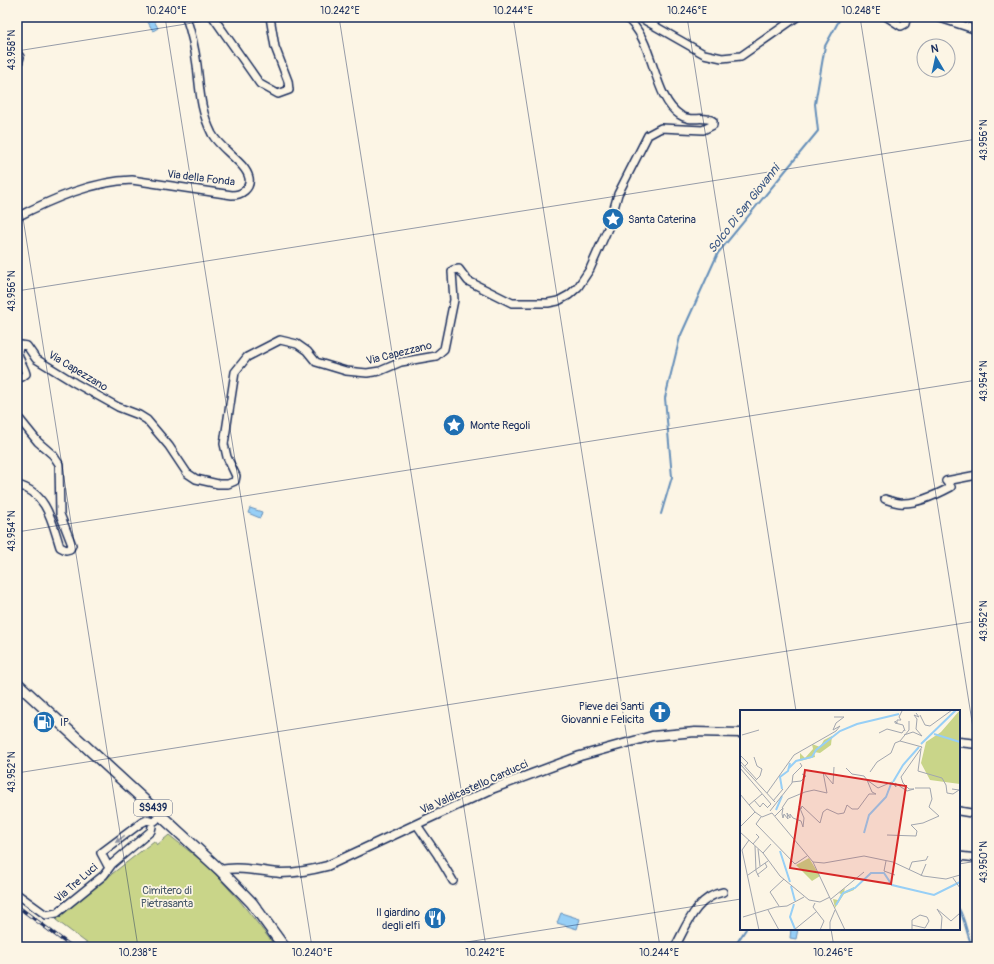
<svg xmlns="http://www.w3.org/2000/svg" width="994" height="964" font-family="Pangolin,sans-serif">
	<rect width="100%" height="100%" fill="#fcf5e5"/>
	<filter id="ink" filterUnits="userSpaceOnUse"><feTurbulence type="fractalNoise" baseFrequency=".025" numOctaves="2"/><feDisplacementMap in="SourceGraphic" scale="8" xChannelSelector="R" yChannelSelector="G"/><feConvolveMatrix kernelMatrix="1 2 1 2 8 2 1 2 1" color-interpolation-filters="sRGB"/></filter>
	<g filter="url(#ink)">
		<!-- green -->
		<path fill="#c9d589" stroke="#728274" d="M169,835L208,866L240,901L276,947H92L56,920L85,895L154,841L157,845Z"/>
		<!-- water -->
		<path fill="#97cff6" stroke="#658fb9" d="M145,17H152L158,28L153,31Z
			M250,508L262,512L260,518L248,513Z
			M561,913L580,919L577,929L557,923Z
			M791,929H798L796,939L790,938Z"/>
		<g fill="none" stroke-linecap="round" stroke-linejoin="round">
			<!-- stream -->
			<path stroke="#658fb9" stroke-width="2" d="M661,514L672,477L665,398L680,337L718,253L818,131L815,104L825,46L841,17
				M959,909C966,921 966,935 973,947
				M734,947L746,929"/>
			<!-- minor casing -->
			<g stroke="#1b2f5e" stroke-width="10">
				<path id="minor" d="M213,17L260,84L278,94L289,90L288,81L275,47L270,17
					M639,17L704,54L722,58L741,56L797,17
					M887,17L901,26L905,24L906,19L904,17
					M937,17L977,30
					M17,53L20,57L17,68
					M17,217C52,199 93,181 132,180L232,195C241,195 251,189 249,178C246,163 220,149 212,134C200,110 200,90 197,65C195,49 191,32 186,17
					M17,378L22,377L26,374C24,365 13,353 21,345L27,346L36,359L75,383L118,407L139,415L147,420L169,446L187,473L196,479L218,484H228L235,481L236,476L227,457L224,444L235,372L247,357L280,340L297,344L307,351L316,362L346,371L367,373L380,371L401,362L436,356L444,349L454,300L452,272L453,270L459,269L468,281L512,303H548L558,301L569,295L578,287L590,269L609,226L618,194L648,135L661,128L703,130L713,125V121C702,115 691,123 680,115C652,97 655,38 625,17
					M17,416L38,442L53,455L59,464L60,514L72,545L70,549L66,550L60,547C52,522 47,492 17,485
					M885,499C891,501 898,504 904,503C919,503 938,494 951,487L946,481L977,475
					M959,811L971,813
					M417,825L437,854L453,881
					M959,856L977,858
					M109,868L101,853L141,823L147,820L153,822L156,820
					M17,894L46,915L57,913L104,875L112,864L151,831L153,822
					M675,947C687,925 696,897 723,892"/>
			</g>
			<!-- tertiary casing -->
			<g stroke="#1b2f5e" stroke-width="11">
				<path id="tertiary" d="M959,742L977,744
					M220,870C240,866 260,871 280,873C296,873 312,870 327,866L494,788L580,756L652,736L695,732L741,733"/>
			</g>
			<!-- primary casing -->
			<g stroke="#1b2f5e" stroke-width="13">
				<path id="primary" d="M17,683L220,870L252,903L284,947"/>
			</g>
			<!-- minor -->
			<use href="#minor" stroke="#fcf5e5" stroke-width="7"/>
			<!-- tertiary -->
			<use href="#tertiary" stroke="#fcf5e5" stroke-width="8"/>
			<!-- primary -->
			<use href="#primary" stroke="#fcf5e5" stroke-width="10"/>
			<!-- rail casing -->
			<g stroke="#1b2f5e" stroke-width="3.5">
				<path id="rail" d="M17,906L72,947"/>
			</g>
			<!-- rail -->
			<use href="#rail" stroke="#fcf5e5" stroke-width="2" stroke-dasharray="6" stroke-linecap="butt"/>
		</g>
		<!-- one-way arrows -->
		<defs><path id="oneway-solid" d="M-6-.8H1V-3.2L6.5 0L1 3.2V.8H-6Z"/></defs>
		<use fill="#8c92a2" href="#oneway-solid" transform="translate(120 839) rotate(143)"/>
	</g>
	<!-- ticks -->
	<path fill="none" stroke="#1b2f5e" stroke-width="1" stroke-opacity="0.45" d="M165,17L312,947M339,17L486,947M513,17L660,947M687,17L796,711M860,17L977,753M17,51L230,17M17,180L138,947M17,291L977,139M17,532L977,380M17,773L977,621M959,864L977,861M831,929L834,947M435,947L741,899"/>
	<!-- icons -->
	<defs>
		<g id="sight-disc" transform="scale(1.15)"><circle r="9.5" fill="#1f6fb2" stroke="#fcf5e5"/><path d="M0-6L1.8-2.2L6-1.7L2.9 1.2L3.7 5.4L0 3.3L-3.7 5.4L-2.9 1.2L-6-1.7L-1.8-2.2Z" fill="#fff"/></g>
		<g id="church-disc" transform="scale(1.15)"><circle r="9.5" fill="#1f6fb2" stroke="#fcf5e5"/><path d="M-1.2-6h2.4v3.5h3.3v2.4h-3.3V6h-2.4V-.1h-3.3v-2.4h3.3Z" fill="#fff"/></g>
		<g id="fuel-disc" transform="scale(1.15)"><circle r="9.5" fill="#1f6fb2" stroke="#fcf5e5"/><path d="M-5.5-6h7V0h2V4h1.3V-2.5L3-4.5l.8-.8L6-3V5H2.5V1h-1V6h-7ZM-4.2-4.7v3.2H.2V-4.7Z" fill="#fff"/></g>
		<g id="restaurant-disc" transform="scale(1.15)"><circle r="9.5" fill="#1f6fb2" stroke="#fcf5e5"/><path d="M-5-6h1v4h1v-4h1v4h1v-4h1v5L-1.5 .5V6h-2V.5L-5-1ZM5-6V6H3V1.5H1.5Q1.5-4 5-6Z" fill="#fff"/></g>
	</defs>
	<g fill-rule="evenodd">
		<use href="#sight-disc" x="613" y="219"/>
		<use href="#sight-disc" x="454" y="425"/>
		<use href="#church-disc" x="660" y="712"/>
		<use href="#fuel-disc" x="44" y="722"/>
		<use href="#restaurant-disc" x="435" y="918"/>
	</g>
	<g text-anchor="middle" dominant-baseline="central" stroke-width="3.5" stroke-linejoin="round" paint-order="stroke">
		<!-- shield labels -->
		<rect fill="#fcf5e5" stroke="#5e6a86" stroke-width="1" x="134" y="800" width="38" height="16" rx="3"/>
		<g font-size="10" font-weight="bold" fill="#1b2f5e">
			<text x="153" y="808">SS439</text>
		</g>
		<!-- street labels -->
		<g font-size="11" fill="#1b2f5e" stroke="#fcf5e5">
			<text transform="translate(201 178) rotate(7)">Via della Fonda</text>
			<text transform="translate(399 353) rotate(-14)">Via Capezzano</text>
			<text transform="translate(78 371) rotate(31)">Via Capezzano</text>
			<text transform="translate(474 787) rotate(-24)">Via Valdicastello Carducci</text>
			<text transform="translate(76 883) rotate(-41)">Via Tre Luci</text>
		</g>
		<!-- poi labels -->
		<g font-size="11" fill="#1b2f5e" stroke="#fcf5e5" text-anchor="start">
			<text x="628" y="219">Santa Caterina</text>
			<text x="470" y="425">Monte Regoli</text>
			<text x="644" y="706" text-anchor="end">Pieve dei Santi<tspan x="644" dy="13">Giovanni e Felicita</tspan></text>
			<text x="60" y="722">IP</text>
			<text x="420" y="912" text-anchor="end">Il giardino<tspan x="420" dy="13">degli elfi</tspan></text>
		</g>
		<!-- park labels -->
		<g font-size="11" fill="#465869" stroke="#fcf5e5">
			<text x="167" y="890">Cimitero di<tspan x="167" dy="13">Pietrasanta</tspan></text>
		</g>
		<!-- water labels -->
		<g font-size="12" font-style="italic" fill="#3a5784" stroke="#fcf5e5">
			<text transform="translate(744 209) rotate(-52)">Solco Di San Giovanni</text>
		</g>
	</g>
	<!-- overview -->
	<g transform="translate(740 710)">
		<rect width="220" height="220" fill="#fcf5e5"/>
		<path d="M220,0V74L190,70L181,53L186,32L201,22ZM92,26L91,35L80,43L74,42L75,47L60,51V43L65,48L73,39L72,34L80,37L84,30ZM69,148L80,166L72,171L56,155ZM114,177V180L104,184L95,198L93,189L98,190L101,184L99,183L105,178L104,182Z" fill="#c9d589"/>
		<path fill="none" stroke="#97cff6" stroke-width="2" d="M194,24L220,32M181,34L216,0M49,58L56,51L72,47L76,40L100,21L117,14L159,4M153,72L163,55L179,37M42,79L40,67L48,61L50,53M36,100L42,86M124,123L129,105L146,87L151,74M40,141L50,172M51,176L55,191M54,194L50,207L55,219M96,195L103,183L115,178L131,163H144L152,175L194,185L220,172"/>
		<path fill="none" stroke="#a2a6af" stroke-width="1" d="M162,1L159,7L161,10H157V13L155,11V13L163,15L165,21M180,5L185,15L190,16L212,0M169,11V20L160,31L182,37M139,23L147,19L162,23L164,20M2,25L19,20M164,25L173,22L182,26L176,19L177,9L174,5L179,7L176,3M181,39L178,61L202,68L206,75L207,83L213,84L219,80L212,79M0,45L8,53L5,56M14,47L17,56L22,59L20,66L15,71M0,51L17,70M0,54L35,92M0,58L31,94L27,98M106,58L112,64L124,66L127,70M130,62L137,52L151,43L155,33L160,31M52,72L61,71L66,66L62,64M27,83L54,45L96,21L100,16L93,20L96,13L104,7H94M0,84L15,102M14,90L20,97L23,93L28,98M33,91L43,79M9,95L22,84M42,98L48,89L65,82L74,80L87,83L83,62L93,74L94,57M30,101L52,73L53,65L62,56L60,53M15,102L22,107L32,103L73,152L105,220M35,106L43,98L42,104L43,108L44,104L48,109L47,103L50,108V104L53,108L61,111L63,117L64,108L59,96L61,99L62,96L80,113L83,102L87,99L98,104L104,103L107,95L112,99H118L129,84H136L132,82L127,70L138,78L152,72L156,77L155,73L167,81L174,79H169L163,73L161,67L182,37M21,107L16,114L55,154L67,146M0,117L15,102M0,122L23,143L40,166L69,190L80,192L90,187M147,125L176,126L177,121L171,115L183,113L199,106L189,97L192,89L190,78H175M9,130L2,140L19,220M13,134L19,127L16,124M15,136L16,161L19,167M18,139L20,156M23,143L31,134M146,151L144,161L155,165M73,152L84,153L124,146L153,152L183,166L206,169L220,165M169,160L172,152L186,150L188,146M8,165L28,151M17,165L27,157L25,153M181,166L186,154M213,168L220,178M91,189L124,162M75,193L73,197L84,211L80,220M39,196L30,182L44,169M28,200L39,220M3,207L36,197L47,196L64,187M172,215L185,218L189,211L187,207L180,205L172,210V220M54,220L76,202M90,220V212L95,200M201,220L202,207L197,199L211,211L220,203"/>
		<path fill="#d62828" fill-opacity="0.15" stroke="#d62828" stroke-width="2" d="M65,60L166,76L151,174L50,158Z"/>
		<rect width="220" height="220" fill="none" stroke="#1b2f5e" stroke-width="2"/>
	</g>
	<!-- margin -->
	<rect width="994" height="964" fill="none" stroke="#fcf5e5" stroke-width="44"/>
	<!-- north arrow -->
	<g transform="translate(936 58) rotate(351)"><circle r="19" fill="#fcf5e5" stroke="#a2a6af"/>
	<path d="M0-3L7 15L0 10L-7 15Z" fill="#1f6fb2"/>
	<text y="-6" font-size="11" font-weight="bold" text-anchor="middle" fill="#1b2f5e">N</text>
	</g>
	<rect x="22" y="22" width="950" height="920" fill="none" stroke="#1b2f5e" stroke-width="1.5"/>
	<g font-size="10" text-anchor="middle" fill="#1b2f5e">
		<text x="166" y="14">10.240°E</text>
		<text x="340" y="14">10.242°E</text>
		<text x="513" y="14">10.244°E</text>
		<text x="687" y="14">10.246°E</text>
		<text x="861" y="14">10.248°E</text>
		<text transform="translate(11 50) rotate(-90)" y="4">43.958°N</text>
		<text transform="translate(983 140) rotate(-90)" y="4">43.956°N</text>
		<text transform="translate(11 291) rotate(-90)" y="4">43.956°N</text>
		<text transform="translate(983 381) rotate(-90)" y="4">43.954°N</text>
		<text transform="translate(11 531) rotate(-90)" y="4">43.954°N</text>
		<text transform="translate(983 621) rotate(-90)" y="4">43.952°N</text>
		<text transform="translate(11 772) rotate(-90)" y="4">43.952°N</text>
		<text transform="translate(983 862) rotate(-90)" y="4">43.950°N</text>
		<text x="138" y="956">10.238°E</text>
		<text x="312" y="956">10.240°E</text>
		<text x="485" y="956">10.242°E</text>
		<text x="659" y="956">10.244°E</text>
		<text x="833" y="956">10.246°E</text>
	</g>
</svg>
